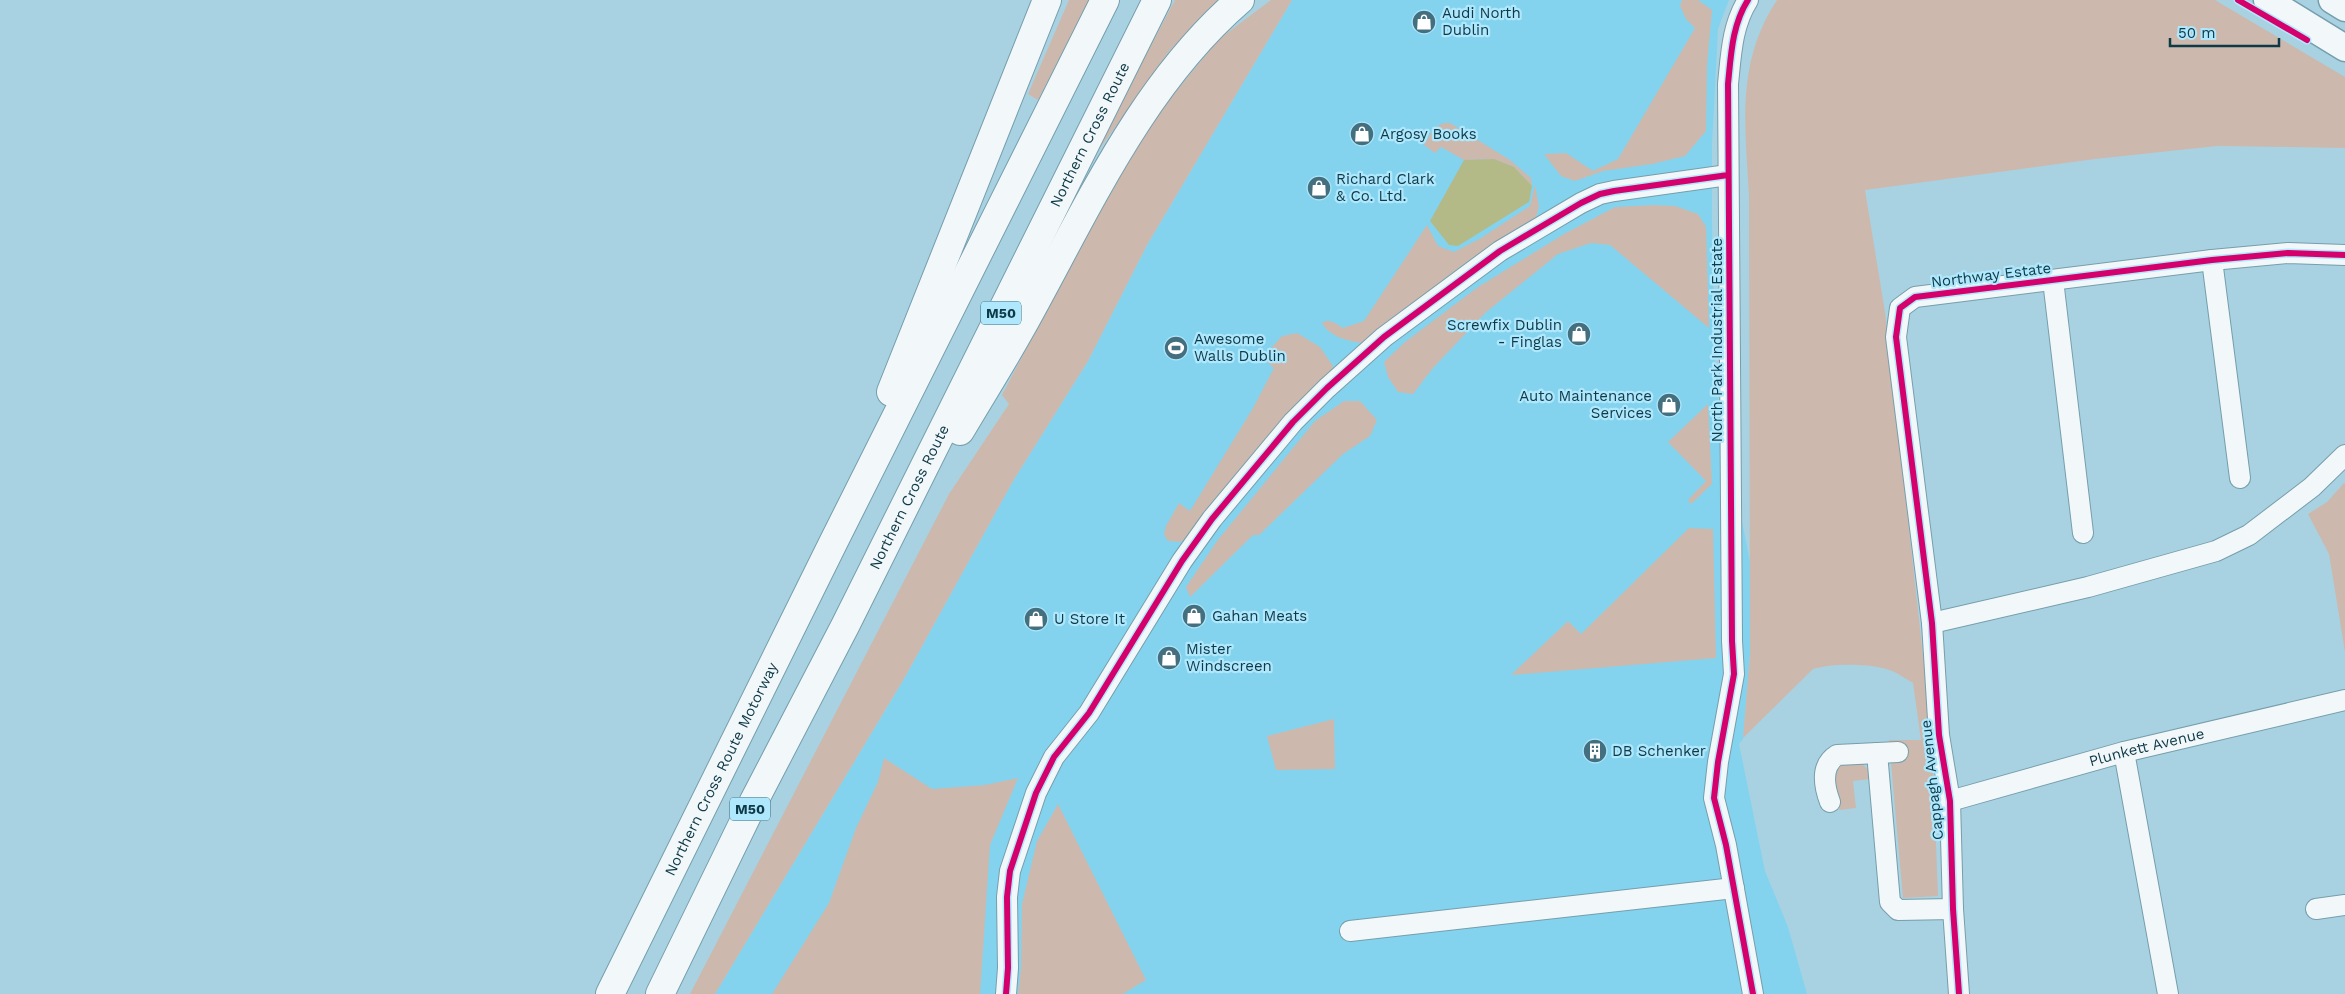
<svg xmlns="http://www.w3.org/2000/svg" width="2345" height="994" font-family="'Work Sans',sans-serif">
	<rect width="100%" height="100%" fill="#a8d2e1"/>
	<!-- built -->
	<path fill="#83d3ef" d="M1292,0H1729L1718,29L1712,145V222L1715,383L1750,562V654L1743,739L1739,744L1765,871L1788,927L1807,994H715L905,677L1013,481L1088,361L1147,245Z"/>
	<!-- green -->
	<path fill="#cdb8ad" d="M1069,0H1090L1038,100L1028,94Z
		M1175,0H1222L1170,50L1086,168Z
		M1271,0H1292L1147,245L1088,361L1013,481L905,677L715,994H690L949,494L1009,404L1002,395L1121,168L1159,112L1219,39Z
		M1682,0H1698L1712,10L1707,66L1706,131L1685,156L1652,164L1603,171L1575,181L1561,176L1544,154L1566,153L1593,171L1618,159L1695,28L1686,19L1680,6Z
		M1777,0H2215L2345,77V148L2217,146L2095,159L1865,190L1885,312L1932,737L1938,896L1903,898L1889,740H1921L1913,683C1906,679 1899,674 1892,671C1874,663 1831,663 1813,669L1743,738L1750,654L1749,195C1745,125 1736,62 1777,0Z
		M1444,123H1450L1510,160L1531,178L1532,186L1514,167L1494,159L1464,160L1441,147L1435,153L1424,145L1434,128Z
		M1535,185L1539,207L1536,217L1460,267L1361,343C1347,341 1329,336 1322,323C1330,318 1336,324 1343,328L1364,321L1427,225L1438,246L1454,252L1481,238L1530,206Z
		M1654,205L1675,206L1698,214L1706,227L1709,328L1610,245L1591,243L1558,254L1485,313L1433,368L1413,394L1398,392L1388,377L1384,362L1405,342L1478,287L1564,234L1615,207Z
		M1297,333L1320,347L1333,366L1331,374L1271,433L1189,537L1180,542L1168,541L1164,535L1166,526L1179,503L1190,511L1253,408L1274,368L1262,358L1282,336Z
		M1344,401H1360L1377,420L1370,436L1343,454L1259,535H1253L1190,597L1186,587L1217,541L1315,421Z
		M1708,404L1712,484L1691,504L1688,500L1706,481L1668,442Z
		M2344,483L2345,484V652L2329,554L2308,514L2327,502Z
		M1689,528L1713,529L1716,658L1511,675L1568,621L1581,634Z
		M1334,719L1335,769L1276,770L1267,736Z
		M884,758L932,789L985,785L1018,778L990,845L980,994H772L829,903L856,828L878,782Z
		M1860,761L1869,771L1870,779L1853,781L1856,808L1839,810L1837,789H1832L1830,769L1838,764Z
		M1058,804L1146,980L1123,994H1018L1021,968L1022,904L1037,841Z"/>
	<!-- water -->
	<path fill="#b3ba88" d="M1494,159L1514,167L1532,186L1529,202L1458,246L1449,245L1430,221L1464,160Z"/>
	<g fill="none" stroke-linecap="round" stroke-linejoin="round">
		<!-- minor casing -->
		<g stroke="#769eac" stroke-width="22">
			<g id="minor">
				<path d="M1748,0C1732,25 1731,55 1728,84L1732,641L1734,674L1718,762L1714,798L1726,845L1753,994"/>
				<path d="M2212,260L2240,478"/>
				<path d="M2053,280L2083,533"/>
				<path d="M1932,623L2088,587L2216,551L2249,535L2312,487L2345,455"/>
				<path d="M2124,752L2168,994"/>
				<path d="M1877,753L1890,902L1898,910L1953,909"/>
				<path id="s1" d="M1950,801L2124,752L2345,700"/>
				<path d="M1830,802C1824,786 1820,766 1837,755L1898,752"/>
				<path d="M2316,909L2345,905"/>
				<path d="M1350,931L1734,888"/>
				<path d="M1006,994L1008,968L1007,897L1010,871L1036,793L1054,757L1089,713L1182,561L1212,519L1293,422L1327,388L1384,337L1500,251L1581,203L1600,194L1614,191L1728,175"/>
				<path d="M1959,994L1953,909L1950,801L1939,735L1932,623L1896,337L1900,308L1915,297L2212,260L2288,253L2345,255"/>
			</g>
		</g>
		<!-- major casing -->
		<g stroke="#769eac" stroke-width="29">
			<path id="major" d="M2267,0L2345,48
				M2332,0L2345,8"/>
		</g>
		<!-- highway casing -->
		<g stroke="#769eac" stroke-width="30">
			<g id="highway">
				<path d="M891,392L1047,0"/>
				<path d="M960,431C980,397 1001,364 1020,330C1084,216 1139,87 1240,0"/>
				<path id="s2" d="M610,994L833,543L1105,0"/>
				<path id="s3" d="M660,994L754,801L845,626L1157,0"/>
			</g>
		</g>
		<!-- minor -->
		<use href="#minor" stroke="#f2f8fa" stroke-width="20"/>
		<!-- major -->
		<use href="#major" stroke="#f2f8fa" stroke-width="26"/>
		<!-- highway -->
		<use href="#highway" stroke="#f2f8fa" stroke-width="28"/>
		<!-- cycleway casing -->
		<g stroke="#afe7fc" stroke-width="9">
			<path id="cycleway" d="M1748,0C1732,25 1731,55 1728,84L1732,641L1734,674L1718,762L1714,798L1726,845L1753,994
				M2238,0L2307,40
				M1006,994L1008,968L1007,897L1010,871L1036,793L1054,757L1089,713L1182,561L1212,519L1293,422L1327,388L1384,337L1500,251L1581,203L1600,194L1614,191L1728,175
				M1959,994L1953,909L1950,801L1939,735L1932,623L1896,337L1900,308L1915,297L2212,260L2288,253L2345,255"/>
		</g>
		<!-- cycleway -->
		<use href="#cycleway" stroke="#d6006c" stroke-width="6"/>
	</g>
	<!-- icons -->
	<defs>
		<g id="shop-disc" transform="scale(1.25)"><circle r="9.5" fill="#446f7e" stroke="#afe7fc"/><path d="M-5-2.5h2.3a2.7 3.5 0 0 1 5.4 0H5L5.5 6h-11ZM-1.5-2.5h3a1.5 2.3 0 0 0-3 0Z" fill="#fff"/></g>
		<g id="stadium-disc" transform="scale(1.25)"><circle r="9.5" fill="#446f7e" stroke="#afe7fc"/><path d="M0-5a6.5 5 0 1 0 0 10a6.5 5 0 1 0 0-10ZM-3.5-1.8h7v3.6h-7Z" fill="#fff"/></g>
		<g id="building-disc" transform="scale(1.25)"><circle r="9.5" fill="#446f7e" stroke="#afe7fc"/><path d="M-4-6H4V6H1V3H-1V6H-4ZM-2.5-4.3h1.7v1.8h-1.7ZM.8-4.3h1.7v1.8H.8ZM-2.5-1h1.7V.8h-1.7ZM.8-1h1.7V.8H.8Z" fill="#fff"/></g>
	</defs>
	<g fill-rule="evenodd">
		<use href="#shop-disc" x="1424" y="22"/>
		<use href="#shop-disc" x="1362" y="134"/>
		<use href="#shop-disc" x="1319" y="188"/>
		<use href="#shop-disc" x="1579" y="334"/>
		<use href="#stadium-disc" x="1176" y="348"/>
		<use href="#shop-disc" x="1669" y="405"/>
		<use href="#shop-disc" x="1194" y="616"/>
		<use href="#shop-disc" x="1036" y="619"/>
		<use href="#shop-disc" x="1169" y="658"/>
		<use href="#building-disc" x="1595" y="751"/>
	</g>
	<g text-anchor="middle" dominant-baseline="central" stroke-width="4.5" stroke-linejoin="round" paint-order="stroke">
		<!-- shield labels -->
		<g fill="#afe7fc" stroke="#3e6e7e" stroke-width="1">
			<rect x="981" y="301.5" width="40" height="23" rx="4"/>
			<rect x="730" y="797.5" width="40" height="23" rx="4"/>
		</g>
		<g font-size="14" font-weight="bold" fill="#0e3a48">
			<text x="1001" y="313">M50</text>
			<text x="750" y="809">M50</text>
		</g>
		<!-- poi labels -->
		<g font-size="15" fill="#0e3a48" stroke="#afe7fc" text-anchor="start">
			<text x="1442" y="13">Audi North<tspan x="1442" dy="17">Dublin</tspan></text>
			<text x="1380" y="134">Argosy Books</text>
			<text x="1336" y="179">Richard Clark<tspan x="1336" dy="17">&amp; Co. Ltd.</tspan></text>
			<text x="1562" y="325" text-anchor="end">Screwfix Dublin<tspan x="1562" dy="17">- Finglas</tspan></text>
			<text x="1194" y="339">Awesome<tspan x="1194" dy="17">Walls Dublin</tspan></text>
			<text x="1652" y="396" text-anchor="end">Auto Maintenance<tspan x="1652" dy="17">Services</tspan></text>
			<text x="1212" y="616">Gahan Meats</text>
			<text x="1054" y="619">U Store It</text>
			<text x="1186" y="649">Mister<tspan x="1186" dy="17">Windscreen</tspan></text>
			<text x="1612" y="751">DB Schenker</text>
		</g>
		<!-- street labels -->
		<g font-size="15" fill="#0e3a48" stroke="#afe7fc">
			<text stroke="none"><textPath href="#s3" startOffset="961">Northern Cross Route</textPath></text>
			<text transform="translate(1991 275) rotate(-7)">Northway Estate</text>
			<text transform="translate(1717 340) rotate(-90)">North Park Industrial Estate</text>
			<text stroke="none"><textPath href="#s3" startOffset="556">Northern Cross Route</textPath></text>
			<text stroke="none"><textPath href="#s1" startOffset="204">Plunkett Avenue</textPath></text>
			<text stroke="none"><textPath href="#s2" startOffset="251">Northern Cross Route Motorway</textPath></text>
			<text transform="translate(1932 780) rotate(-96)">Cappagh Avenue</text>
		</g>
	</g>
	<!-- scale -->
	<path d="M2170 38v8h109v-8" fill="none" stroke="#0e3a48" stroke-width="2.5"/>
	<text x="2178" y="38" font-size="15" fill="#0e3a48" stroke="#afe7fc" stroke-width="4" paint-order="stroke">50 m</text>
</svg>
